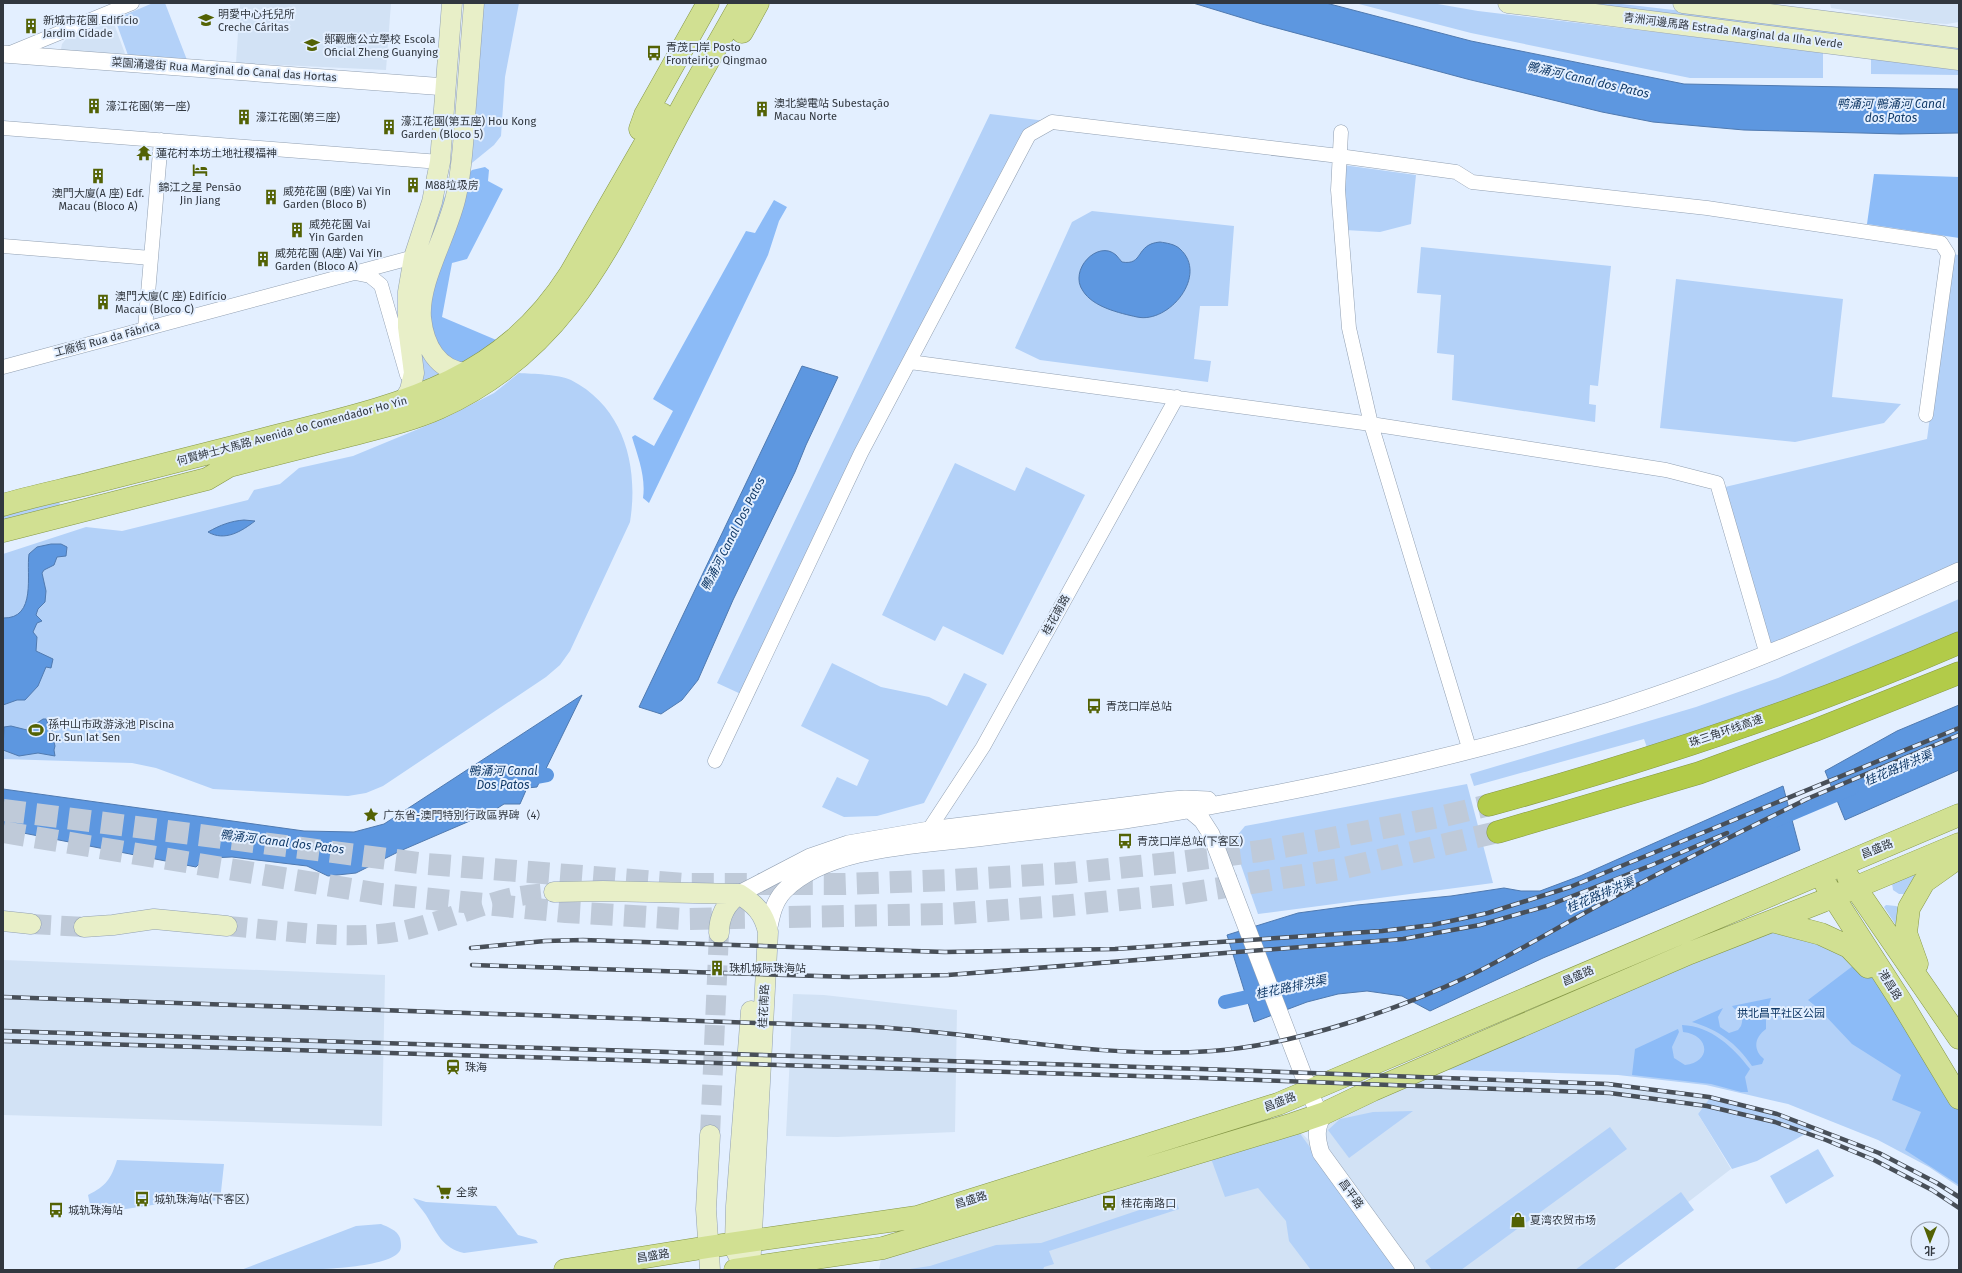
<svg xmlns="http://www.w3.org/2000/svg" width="1962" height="1273" font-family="'Fira Sans','Noto Sans SC',sans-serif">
	<rect width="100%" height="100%" fill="#e3efff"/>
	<!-- built -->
	<path fill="#d2e2f5" d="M240,3H391L386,70L236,63Z
		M1830,3H1959V22L1947,24L1929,23L1831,8Z
		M113,21L127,59L60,54L62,44L66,39Z
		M3,960L385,975L382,1126L3,1115Z
		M793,994L824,995L957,1010L955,1132L837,1137L786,1136Z
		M1400,1079L1611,1086L1660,1091L1709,1099L1698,1114L1731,1169L1600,1270H1406L1322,1152L1325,1113Z
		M1293,1124L1321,1153L1405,1270H879L883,1248Z"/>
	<!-- green -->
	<path fill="#b3d1f8" d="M153,3H165L187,60L129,58L115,19Z
		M480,3H519L505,77L501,136L494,145L467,167Z
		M1355,3H1432L1478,11L1823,52V78H1690L1471,33Z
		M1552,3H1613L1786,23L1959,48V53Z
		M1871,57L1959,67V75L1871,74Z
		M990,114L1046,121L1025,131L743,695L717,683Z
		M1343,165L1416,175L1411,224L1380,232L1345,230Z
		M442,189L446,202L430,250L448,378L421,383L412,312Z
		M1092,211L1234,226L1228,306H1200L1194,359L1211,361L1208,382L1040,360L1015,348L1072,222Z
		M1421,247L1611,266L1598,386L1590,385L1589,404L1596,405L1595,422L1452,400L1454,355L1437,353L1441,295L1417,293Z
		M1952,254L1959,255V564L1770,650L1725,487L1927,439Z
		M1676,279L1843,299L1832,397L1901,404L1884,423L1795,442L1660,428Z
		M519,373C533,374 558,374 571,380C624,407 639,466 630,522L570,651L560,665L546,677L383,786L366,793L348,796L213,789L156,768L132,763L3,759V554L86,527L122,531L248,500L254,490L280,484L299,468L353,456L445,418L494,393Z
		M955,463L1015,491L1026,467L1085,495L1003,655L943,626L935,641L882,615Z
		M59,502L62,510L3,525V515Z
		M1959,599V640L1649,753L1644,739L1474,786L1470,774L1696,707L1778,678Z
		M832,663L881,687L929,697L947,706L964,673L987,684L924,803L877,816L844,817L822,807L837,777L857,786L869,760L801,726Z
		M1467,784L1493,883L1258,914L1234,845L1235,838L1245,826Z
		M1914,874L1916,875L1907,888L1905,894H1899L1893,890L1892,883Z
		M1886,905L1896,906L1902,909L1899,930L1884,907Z
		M1772,921L1849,948L1899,1000L1959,1100V1187L1929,1167L1878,1140L1788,1104L1706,1085L1618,1075L1425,1069Z
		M1709,1099L1760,1111L1814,1129L1757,1161L1732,1169L1698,1114Z
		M1413,1111L1349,1158L1328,1130L1340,1119L1373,1112Z
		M1610,1127L1627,1149L1461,1270H1432L1425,1261Z
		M1296,1128L1399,1270H1311L1289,1241L1286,1221L1258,1188L1225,1197L1209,1153Z
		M1818,1149L1834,1176L1786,1204L1770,1176Z
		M117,1160L224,1164L220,1201L193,1199L92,1214L88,1195C106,1186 111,1179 117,1160Z
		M1681,1192L1694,1210L1613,1270H1575Z
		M413,1198L426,1202L496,1206L518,1235L536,1240L538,1243L464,1253C442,1248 437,1233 426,1215C422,1209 417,1204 413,1198Z
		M1175,1198L1179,1209L1049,1251L1054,1264L1044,1267L1043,1270H903L930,1266L996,1245L1041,1243Z
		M381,1224C388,1227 397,1230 400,1238C401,1242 402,1249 399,1252C382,1273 271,1270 241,1270L356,1226Z"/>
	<!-- forest -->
	<path fill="#8cbbf7" d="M485,167L489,170L488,181L503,189L467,259L452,263L442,317L501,342L466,366L448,363L426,322L439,262L464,178L472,170Z
		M1874,174L1959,177V238L1867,224Z
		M774,200L787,207L779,221L768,255L649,503L643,498C646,477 638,457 632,437L635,435L654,446L673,411L653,399L746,231L755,233Z
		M1858,962L1894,1002L1959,1103V1185L1905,1150L1921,1112L1892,1100L1901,1075L1852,1044L1819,1009L1808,1000Z
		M1771,998L1766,1016V1029C1755,1037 1752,1049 1764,1059L1762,1064L1752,1066C1736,1043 1719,1030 1692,1022L1723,1008L1718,1017L1720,1027L1729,1033L1738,1030L1741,1026C1745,1014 1738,1014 1732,1006Z
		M1682,1025C1711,1026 1733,1047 1750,1069L1745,1077L1748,1092H1741L1711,1084L1632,1075L1635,1049L1678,1029L1679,1032L1672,1047L1674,1058L1685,1065C1712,1062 1710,1035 1683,1032Z"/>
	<!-- water -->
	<path fill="#5d97e0" stroke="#507ab0" d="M1193,3H1326L1471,41L1684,84L1959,89V133L1900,134L1744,130L1653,122L1602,112L1467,79L1262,24Z
		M1160,242C1166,243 1175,244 1180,249C1209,275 1169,324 1137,317C1119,313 1093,307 1083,291C1068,270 1098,239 1116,255C1118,257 1120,260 1122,262C1144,266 1135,244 1160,242Z
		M802,366L838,377L806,445L795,472L733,600L698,680L682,700L661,714L639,707Z
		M244,520L255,521C242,531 225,542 208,532C220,525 231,521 244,520Z
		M51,544H61L67,547L66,556L57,557L54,565L44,570L42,573L46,591L45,602L38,609L36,615L42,621L37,623L33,632L37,637L36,651L53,659L51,668L46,667L38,686L25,700H17L3,705V618C37,619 26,574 29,554L37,547Z
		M582,695L537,787L527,788L520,804H504L493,811L400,851L356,873L328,876L307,866L232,857L209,858L202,861L196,867L3,829V789L304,831L354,832L384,824Z
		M1959,705V770L1845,820L1825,771L1897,731Z
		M43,719H46L48,724L54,726L52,734L55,746L54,750L55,756L38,753L19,756L3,750L4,727L11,726L27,730Z
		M1783,786L1800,850L1543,958L1430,1011L1402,996L1367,991L1338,994L1307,1002L1254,1022L1227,935L1298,913L1357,905L1451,896L1504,888L1521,891H1540L1580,876Z"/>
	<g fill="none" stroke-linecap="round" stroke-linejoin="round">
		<!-- canal -->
		<path stroke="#5d97e0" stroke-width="14" d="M525,779L547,775
			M1774,821L1852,788
			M1225,1002L1265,993"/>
		<!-- secondary-tunnel -->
		<path stroke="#bfcad9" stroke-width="20" stroke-dasharray="20 10" stroke-linecap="butt" d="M31,924L84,927
			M227,926C282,930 353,942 406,930C439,922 470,909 502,900C519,895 536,894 554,892
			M710,1135L719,933"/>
		<!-- motorway-tunnel -->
		<path stroke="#bfcad9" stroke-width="22" stroke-dasharray="22 11" stroke-linecap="butt" d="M3,810L427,864L684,884H843L951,880L1068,873L1180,862L1260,851L1317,841L1444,816L1489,805
			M3,832L381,894L566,912L684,919L947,914L1060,906L1182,894L1340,869L1498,832"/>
		<!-- minor casing -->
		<g stroke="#92a0b2" stroke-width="15">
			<path id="minor" d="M8,54L132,3
				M3,128L440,162
				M1341,132L1338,190L1349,328L1371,424L1470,751
				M3,246L151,258
				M355,273L370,276L381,285L407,375
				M145,329L161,140
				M910,362L1371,424L1666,470L1717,483L1767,655
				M3,367L414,257
				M715,761L861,453L1029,135L1052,122L1339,156L1456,172L1472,182L1707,208L1941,243L1948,254L1926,415
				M924,837L983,747L1177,397"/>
		</g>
		<!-- tertiary casing -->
		<g stroke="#92a0b2" stroke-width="18">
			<path id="tertiary" d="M3,54L446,87
				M1190,810L1202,820L1211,834L1312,1098L1316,1107L1325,1113C1315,1126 1316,1138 1321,1153L1406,1270
				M739,894L810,857L848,844L929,830L1172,800L1185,799L1208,800
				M768,932C771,917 773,903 784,891C827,847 919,845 977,838C1024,832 1070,827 1117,821C1157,816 1197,808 1237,801C1363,778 1487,749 1609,711C1729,673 1845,623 1959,571"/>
		</g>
		<!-- secondary casing -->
		<g stroke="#92a0b2" stroke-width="21">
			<path id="secondary" d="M1508,3L1959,60
				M1683,3L1959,38
				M467,373C437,371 424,345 421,318C418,281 448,234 456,196C462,170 463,144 465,118C468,80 471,41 474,3
				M403,402L410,390L414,373L408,327V292L414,257L432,202L440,162L452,3
				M554,892L603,891L739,894C755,904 764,913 768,932L750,1270
				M3,921L31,924
				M84,927L113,925L154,919L227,926
				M719,933C719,917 726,903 739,894
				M751,1011L736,1206L735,1243L736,1251L742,1263L751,1268
				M710,1270L706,1209L710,1135"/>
		</g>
		<!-- primary casing -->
		<g stroke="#859746" stroke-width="23">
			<path id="primary" d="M742,32L758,3
				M640,129L645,115L708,3
				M3,505C33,496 64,490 95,482C154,467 213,452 272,437C393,406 498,387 570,274L662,114
				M3,531L207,479L229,466C269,456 308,446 347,436C378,428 410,421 439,408C565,351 609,247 669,132C692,88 717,46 741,3
				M1848,877L1959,1038
				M1826,885L1900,1000L1959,1098
				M1772,921L1821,934L1849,947L1868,967
				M1917,964L1906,933L1909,908L1924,882L1959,857
				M565,1270L708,1247L917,1217L1278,1104L1959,815
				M735,1270L883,1248L1293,1124L1325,1113L1373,1090L1690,953L1823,901L1959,844"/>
		</g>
		<!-- motorway casing -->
		<g stroke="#859746" stroke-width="23">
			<path id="motorway" d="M1489,805C1648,761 1807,709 1959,643
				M1498,832L1699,773L1813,731L1959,673"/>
		</g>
		<!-- minor -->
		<use href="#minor" stroke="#fff" stroke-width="14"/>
		<!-- tertiary -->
		<use href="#tertiary" stroke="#fff" stroke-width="17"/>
		<!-- secondary -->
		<use href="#secondary" stroke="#e8efc8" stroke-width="20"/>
		<!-- primary -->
		<use href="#primary" stroke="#d1e092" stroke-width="22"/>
		<!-- motorway -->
		<use href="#motorway" stroke="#b2cb49" stroke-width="22"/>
		<!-- rail casing -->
		<g stroke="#484f58" stroke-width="4.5">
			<path id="rail" d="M1802,801L1959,735
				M471,948L545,941L583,940L945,952L1115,949L1382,931L1432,925L1488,913L1570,887L1959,728
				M472,965L849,977L948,975L1403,939L1480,925L1547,906L1652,865L1727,833
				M3,997L876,1027C988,1034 1099,1059 1212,1051C1295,1045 1398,1010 1473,974C1517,952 1560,926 1603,903C1670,867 1738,833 1807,799
				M3,1031L1202,1069L1608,1084L1709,1097L1777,1114L1879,1153L1937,1183L1959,1197
				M3,1041L1203,1078L1610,1093L1707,1106L1775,1122L1826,1140L1874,1160L1932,1190L1959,1208"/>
		</g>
		<!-- rail -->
		<use href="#rail" stroke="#e3efff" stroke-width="3" stroke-dasharray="9" stroke-linecap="butt"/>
	</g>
	<!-- icons -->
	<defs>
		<g id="school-bare" transform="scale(1.2)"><path d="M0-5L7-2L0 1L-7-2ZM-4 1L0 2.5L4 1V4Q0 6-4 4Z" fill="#536204" stroke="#e3efff" stroke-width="2.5" paint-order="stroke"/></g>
		<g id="building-bare" transform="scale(1.2)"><path d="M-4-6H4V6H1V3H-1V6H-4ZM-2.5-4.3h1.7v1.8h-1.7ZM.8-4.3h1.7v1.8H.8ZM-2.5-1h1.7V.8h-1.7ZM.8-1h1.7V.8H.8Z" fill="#536204" stroke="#e3efff" stroke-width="2.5" paint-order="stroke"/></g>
		<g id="bus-bare" transform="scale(1.2)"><path d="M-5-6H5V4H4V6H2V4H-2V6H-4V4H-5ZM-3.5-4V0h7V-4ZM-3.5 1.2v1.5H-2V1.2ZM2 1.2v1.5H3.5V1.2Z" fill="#536204" stroke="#e3efff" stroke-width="2.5" paint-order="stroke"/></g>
		<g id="temple-bare" transform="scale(1.2)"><path d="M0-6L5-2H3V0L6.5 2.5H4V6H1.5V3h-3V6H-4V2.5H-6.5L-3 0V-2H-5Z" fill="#536204" stroke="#e3efff" stroke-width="2.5" paint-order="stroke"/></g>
		<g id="hotel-bare" transform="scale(1.2)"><path d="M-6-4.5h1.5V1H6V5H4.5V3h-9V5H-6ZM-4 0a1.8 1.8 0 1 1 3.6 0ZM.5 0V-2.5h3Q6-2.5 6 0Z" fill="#536204" stroke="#e3efff" stroke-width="2.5" paint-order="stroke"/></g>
		<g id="stadium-bare" transform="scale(1.2)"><path d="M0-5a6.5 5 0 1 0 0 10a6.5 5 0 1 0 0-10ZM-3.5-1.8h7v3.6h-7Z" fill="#536204" stroke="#e3efff" stroke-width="2.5" paint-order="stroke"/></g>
		<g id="sight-bare" transform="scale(1.2)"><path d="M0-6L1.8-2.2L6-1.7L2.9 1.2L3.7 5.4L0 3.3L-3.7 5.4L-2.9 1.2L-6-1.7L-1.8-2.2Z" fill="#536204" stroke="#e3efff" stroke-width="2.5" paint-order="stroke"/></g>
		<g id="station-bare" transform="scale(1.2)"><path d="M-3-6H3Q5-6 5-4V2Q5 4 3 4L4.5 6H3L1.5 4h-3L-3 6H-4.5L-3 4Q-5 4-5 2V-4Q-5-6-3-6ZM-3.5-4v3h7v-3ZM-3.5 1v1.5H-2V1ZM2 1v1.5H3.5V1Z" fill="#536204" stroke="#e3efff" stroke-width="2.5" paint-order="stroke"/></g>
		<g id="supermarket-bare" transform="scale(1.2)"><path d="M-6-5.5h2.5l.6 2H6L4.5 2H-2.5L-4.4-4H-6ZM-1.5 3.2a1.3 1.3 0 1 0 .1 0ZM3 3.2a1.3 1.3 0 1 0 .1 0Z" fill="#536204" stroke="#e3efff" stroke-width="2.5" paint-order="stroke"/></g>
		<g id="shop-bare" transform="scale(1.2)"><path d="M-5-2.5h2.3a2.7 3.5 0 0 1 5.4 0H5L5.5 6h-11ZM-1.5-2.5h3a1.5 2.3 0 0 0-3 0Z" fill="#536204" stroke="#e3efff" stroke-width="2.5" paint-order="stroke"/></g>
	</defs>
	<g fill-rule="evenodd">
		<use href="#school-bare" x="206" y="20"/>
		<use href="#building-bare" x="31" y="26"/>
		<use href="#school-bare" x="312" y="45"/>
		<use href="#bus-bare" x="654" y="53"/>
		<use href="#building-bare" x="94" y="106"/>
		<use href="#building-bare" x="762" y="109"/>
		<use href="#building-bare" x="244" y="117"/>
		<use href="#building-bare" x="389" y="127"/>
		<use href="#temple-bare" x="144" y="153"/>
		<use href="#hotel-bare" x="200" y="170"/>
		<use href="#building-bare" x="98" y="176"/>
		<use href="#building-bare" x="413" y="185"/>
		<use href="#building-bare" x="271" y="197"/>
		<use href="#building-bare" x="297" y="230"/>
		<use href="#building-bare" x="263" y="259"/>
		<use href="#building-bare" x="103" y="302"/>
		<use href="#bus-bare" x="1094" y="706"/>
		<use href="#stadium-bare" x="36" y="730"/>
		<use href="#sight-bare" x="371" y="815"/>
		<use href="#bus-bare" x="1125" y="841"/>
		<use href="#building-bare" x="717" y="968"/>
		<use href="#station-bare" x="453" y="1067"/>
		<use href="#supermarket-bare" x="444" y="1192"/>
		<use href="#bus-bare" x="142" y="1199"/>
		<use href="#bus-bare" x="1109" y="1203"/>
		<use href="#bus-bare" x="56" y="1210"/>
		<use href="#shop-bare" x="1518" y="1220"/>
	</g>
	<g text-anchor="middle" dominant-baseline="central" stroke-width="4" stroke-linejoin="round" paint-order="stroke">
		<!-- poi labels -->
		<g font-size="11" fill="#31373f" stroke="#e3efff" text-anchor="start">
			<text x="218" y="14">明愛中心托兒所<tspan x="218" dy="13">Creche Cáritas</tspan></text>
			<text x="43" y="20">新城市花園 Edifício<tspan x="43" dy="13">Jardim Cidade</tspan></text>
			<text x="324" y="39">鄭觀應公立學校 Escola<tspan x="324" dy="13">Oficial Zheng Guanying</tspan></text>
			<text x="666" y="47">青茂口岸 Posto<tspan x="666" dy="13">Fronteiriço Qingmao</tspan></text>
			<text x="774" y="103">澳北變電站 Subestação<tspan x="774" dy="13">Macau Norte</tspan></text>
			<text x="106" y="106">濠江花園(第一座)</text>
			<text x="256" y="117">濠江花園(第三座)</text>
			<text x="401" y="121">濠江花園(第五座) Hou Kong<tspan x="401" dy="13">Garden (Bloco 5)</tspan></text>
			<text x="156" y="153">蓮花村本坊土地社稷福神</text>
			<text x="425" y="185">M88垃圾房</text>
			<text x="200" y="187" text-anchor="middle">錦江之星 Pensão<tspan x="200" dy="13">Jin Jiang</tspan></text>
			<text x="283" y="191">威苑花園 (B座) Vai Yin<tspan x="283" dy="13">Garden (Bloco B)</tspan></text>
			<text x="98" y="193" text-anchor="middle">澳門大廈(A 座) Edf.<tspan x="98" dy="13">Macau (Bloco A)</tspan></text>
			<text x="309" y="224">威苑花園 Vai<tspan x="309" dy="13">Yin Garden</tspan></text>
			<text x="275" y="253">威苑花園 (A座) Vai Yin<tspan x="275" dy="13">Garden (Bloco A)</tspan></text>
			<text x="115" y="296">澳門大廈(C 座) Edifício<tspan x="115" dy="13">Macau (Bloco C)</tspan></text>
			<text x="1106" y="706">青茂口岸总站</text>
			<text x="48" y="724">孫中山市政游泳池 Piscina<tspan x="48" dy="13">Dr. Sun Iat Sen</tspan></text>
			<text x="383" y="815">广东省-澳門特別行政區界碑（4）</text>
			<text x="1137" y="841">青茂口岸总站(下客区)</text>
			<text x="729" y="968">珠机城际珠海站</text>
			<text x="465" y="1067">珠海</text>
			<text x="456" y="1192">全家</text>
			<text x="154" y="1199">城轨珠海站(下客区)</text>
			<text x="1121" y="1203">桂花南路口</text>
			<text x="68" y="1210">城轨珠海站</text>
			<text x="1530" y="1220">夏湾农贸市场</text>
		</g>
		<!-- street labels -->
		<g font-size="11" fill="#31373f" stroke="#e3efff">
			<text transform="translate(1733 31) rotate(7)">青洲河邊馬路 Estrada Marginal da Ilha Verde</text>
			<text transform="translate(224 70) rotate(4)">菜園涌邊街 Rua Marginal do Canal das Hortas</text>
			<text transform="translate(107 339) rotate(-15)">工廠街 Rua da Fábrica</text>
			<text transform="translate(292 431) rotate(-15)">何賢紳士大馬路 Avenida do Comendador Ho Yin</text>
			<text transform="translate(1056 615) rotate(-61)">桂花南路</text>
			<text transform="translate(1726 731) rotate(-19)">珠三角环线高速</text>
			<text transform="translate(1877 849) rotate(-22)">昌盛路</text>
			<text transform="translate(1578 976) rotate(-23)">昌盛路</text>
			<text transform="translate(1890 985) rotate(58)">港昌路</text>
			<text transform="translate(764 1006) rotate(-87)">桂花南路</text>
			<text transform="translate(1280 1102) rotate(-21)">昌盛路</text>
			<text transform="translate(1351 1194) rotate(54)">昌平路</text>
			<text transform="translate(971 1200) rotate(-17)">昌盛路</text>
			<text transform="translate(653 1256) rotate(-9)">昌盛路</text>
		</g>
		<!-- park labels -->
		<g font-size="11" fill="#0f3866" stroke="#e3efff">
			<text x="1781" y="1013">拱北昌平社区公园</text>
		</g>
		<!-- water labels -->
		<g font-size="12" font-style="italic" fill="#113a68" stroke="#e3efff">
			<text transform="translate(1588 80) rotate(13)">鴨涌河 Canal dos Patos</text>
			<text x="1891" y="104">鸭涌河 鴨涌河 Canal<tspan x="1891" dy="14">dos Patos</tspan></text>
			<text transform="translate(733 534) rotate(-63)">鴨涌河 Canal Dos Patos</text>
			<text transform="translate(1898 768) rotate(-23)">桂花路排洪渠</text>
			<text x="503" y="771">鴨涌河 Canal<tspan x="503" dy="14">Dos Patos</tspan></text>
			<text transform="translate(282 842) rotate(7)">鴨涌河 Canal dos Patos</text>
			<text transform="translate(1600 895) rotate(-23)">桂花路排洪渠</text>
			<text transform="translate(1291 987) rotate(-12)">桂花路排洪渠</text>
		</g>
	</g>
	<!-- border -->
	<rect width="1962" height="1273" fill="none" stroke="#31373f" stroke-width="8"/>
	<!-- north arrow -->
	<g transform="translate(1930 1241) rotate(181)"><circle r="19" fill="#e3efff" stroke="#9ca5b2"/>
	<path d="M0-3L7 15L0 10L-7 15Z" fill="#536204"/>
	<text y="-6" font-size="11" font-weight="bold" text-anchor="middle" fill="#31373f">北</text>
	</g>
</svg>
